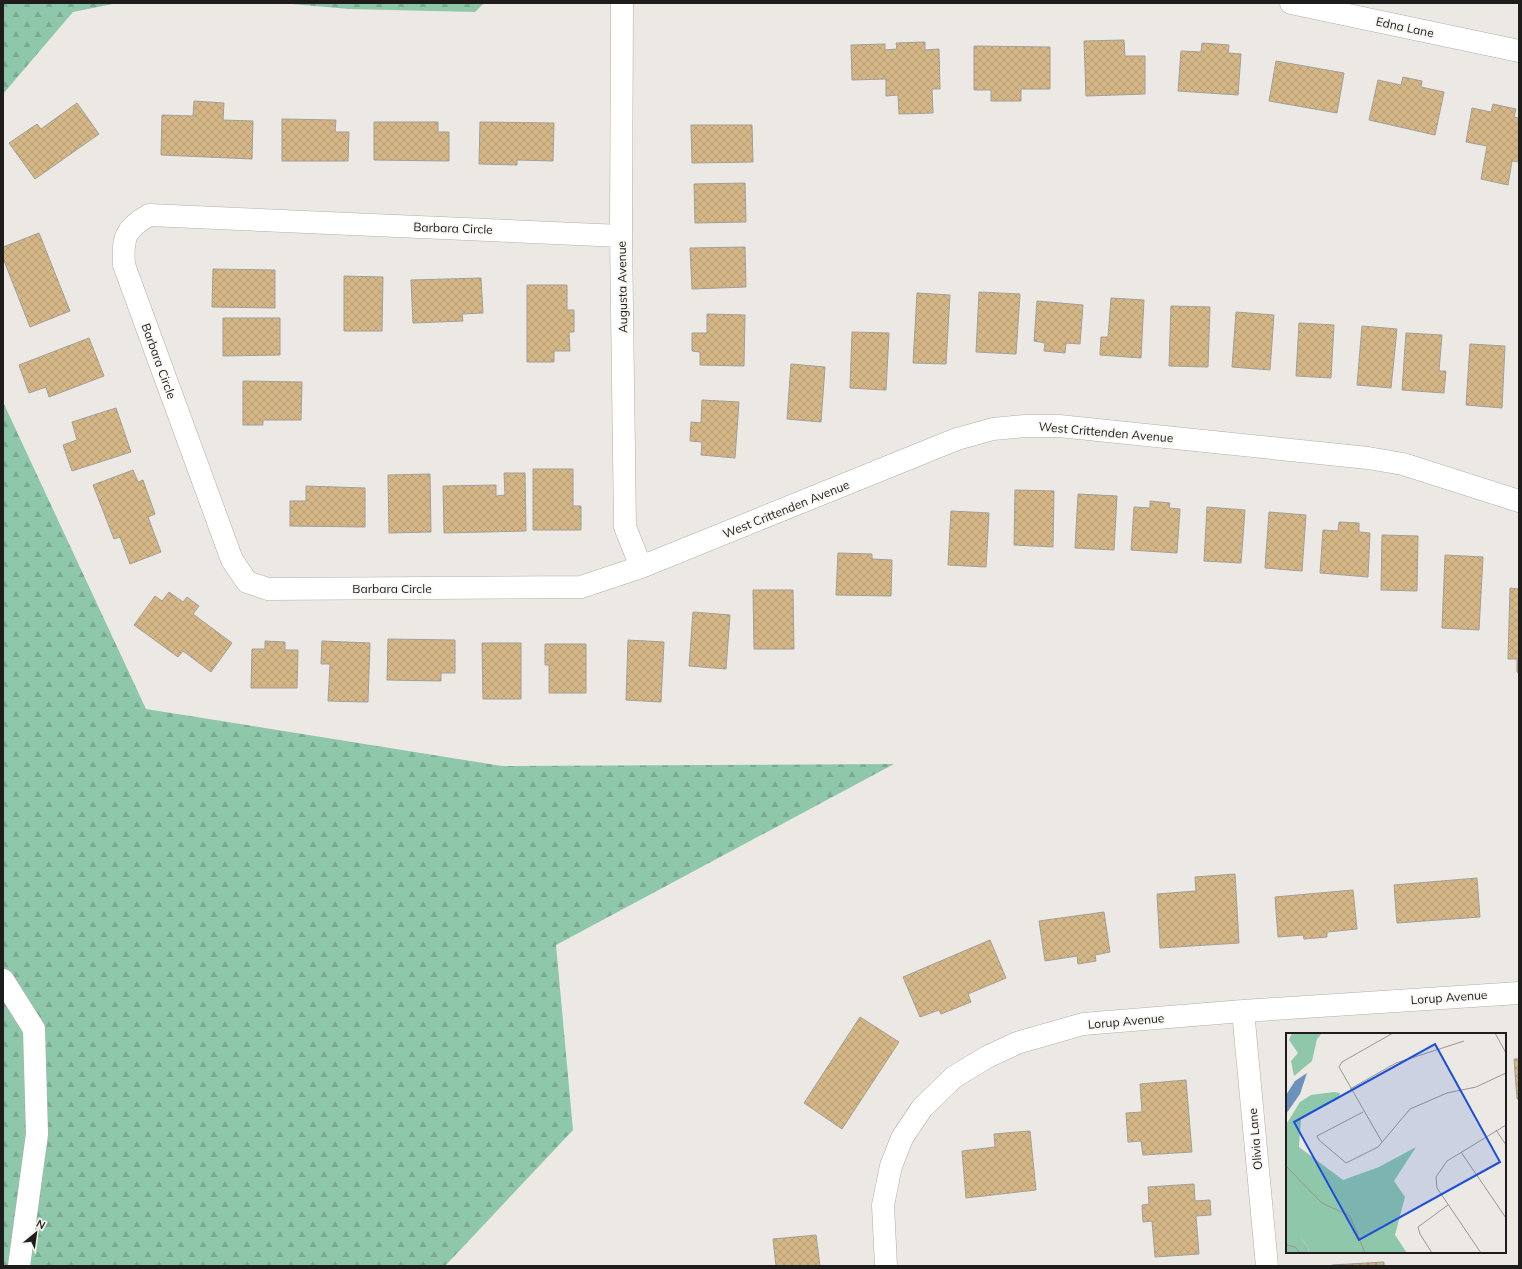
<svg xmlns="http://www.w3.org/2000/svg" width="1522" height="1269" font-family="Mulish,sans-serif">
	<defs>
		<pattern id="forest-firs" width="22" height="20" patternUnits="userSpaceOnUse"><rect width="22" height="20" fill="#8ec7aa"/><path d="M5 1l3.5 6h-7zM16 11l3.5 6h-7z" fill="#7aaa92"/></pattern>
		<pattern id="building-cross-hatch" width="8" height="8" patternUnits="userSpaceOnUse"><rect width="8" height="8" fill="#d5b787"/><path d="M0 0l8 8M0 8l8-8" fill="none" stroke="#b69d74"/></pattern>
	</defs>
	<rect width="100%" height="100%" fill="#ece9e4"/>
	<!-- forest -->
	<path fill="url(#forest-firs)" d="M3,3H118L73,12L3,94Z
		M280,3H484L475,12L349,9Z
		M3,402L146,709L502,766L894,764L556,945L573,1130L445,1266H3Z"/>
	<!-- building -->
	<path fill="url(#building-cross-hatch)" stroke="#a29f9a" d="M1124,40L1125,56H1145V94L1086,96L1084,41Z
		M925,42V50L939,49L940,89H932L933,113L899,114L898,95L886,96V79L852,80L851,45L885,44V50L897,49L896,43Z
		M1202,43L1229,45L1228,53L1241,54L1238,95L1178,91L1181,51L1201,52Z
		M974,46L1050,47V89H1021V101H991V90H974Z
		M1276,61L1344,73L1337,113L1269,101Z
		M1403,77L1422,81L1421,87L1444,92L1435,135L1369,120L1378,80L1401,85Z
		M194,101L224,103L223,120L253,121L252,159L161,155L162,115L193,116Z
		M77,103L99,134L35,179L9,143L37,124L41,129Z
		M1493,104L1516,109L1514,117L1519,118V162L1512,161L1508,185L1481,179L1487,146L1466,142L1472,108L1491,112Z
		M282,119L336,120L335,132H349L348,161H282Z
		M374,122H438V132H449V161L374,160Z
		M480,122L554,123L553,161L517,160V165L479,164Z
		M691,125H752L753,162L692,163Z
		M745,183L746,222L695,223L694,184Z
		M39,233L70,311L30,327L3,258V247Z
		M745,247L746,287L692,289L690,248Z
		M213,269L275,270V308L212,307Z
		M344,276L383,277L382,331H344Z
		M481,278L483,313L462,314L463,321L413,323L411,280Z
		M527,285H567V310H574V332H569L570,351H554V362H527Z
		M979,292L1020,294L1016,354L976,352Z
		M917,293L950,295L946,364L913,363Z
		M1111,298L1144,300L1141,358L1100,355L1101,337H1108Z
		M1037,301L1083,305L1080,344L1066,343L1065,353L1044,351L1045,343L1034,341Z
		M1171,306L1210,307L1208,367L1169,366Z
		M1236,312L1274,315L1270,370L1232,367Z
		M707,314L745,315L744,366L700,365V352L692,351V333H707Z
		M223,318H280V355L223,356Z
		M1299,323L1334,325L1331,378L1296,376Z
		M1362,326L1397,329L1391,388L1357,385Z
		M852,332L889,333L886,390L850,388Z
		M1406,333L1442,335L1439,371H1446L1444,393L1402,390Z
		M89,338L104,376L49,397L46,387L29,393L19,365Z
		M1470,344L1505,346L1502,408L1466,405Z
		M791,364L825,367L821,422L787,419Z
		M243,381L302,382L301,420H263V425H243Z
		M702,400L739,402L735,458L701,455L702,442L690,441L691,422L701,423Z
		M116,408L131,452L72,471L63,445L77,440L72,422Z
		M533,469H573V506H581V530H533Z
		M133,470L138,482L143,480L155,514L148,517L161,552L130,564L120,537L114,539L93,485Z
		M504,473H525L526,531L444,533L443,486L496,485V496L505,495Z
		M430,474L431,532L389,533L388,475Z
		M306,486L365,488V527L290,526V501H306Z
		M1015,490L1054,491L1053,547L1014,545Z
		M1078,494L1117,496L1114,550L1075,548Z
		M1150,501L1170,503L1169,508L1180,509L1177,553L1131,550L1134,507L1150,508Z
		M1207,507L1245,510L1241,563L1204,561Z
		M951,511L989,513L986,567L948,565Z
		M1269,512L1306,515L1302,571L1265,568Z
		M1339,522L1359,523V532L1370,533L1368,577L1320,573L1323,530L1338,531Z
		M1382,535L1418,536L1417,591L1381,590Z
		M838,553L872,554V559L892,560L891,596L836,595Z
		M1445,555L1483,557L1479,630L1442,628Z
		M1510,588L1519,589V673L1517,672V659H1508Z
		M753,590H793L794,649H754Z
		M169,592L183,602L187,597L199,606L193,614L232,643L211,672L183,651L178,657L134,625L155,596L162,601Z
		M693,612L730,615L726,669L689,666Z
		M388,639L455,640V673H441V681L387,680Z
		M628,640L664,642L661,702L626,700Z
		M265,641L285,642V650H298L297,688H251L252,649H265Z
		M322,641L370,643L368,702L328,701L330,664H321Z
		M482,643H521V699H483Z
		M545,644H586V693H549V665H545Z
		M1235,874L1239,943L1160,948L1157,894L1196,891L1195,877Z
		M1477,878L1480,917L1397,923L1394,885Z
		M1353,890L1357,929L1327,932V937L1304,939L1303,935L1278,937L1275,897Z
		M1104,912L1110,952L1095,955L1096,961L1078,964L1077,956L1045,961L1039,921Z
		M990,940L1006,978L968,994L971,1002L941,1014L939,1010L920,1017L903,977Z
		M860,1017L899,1042L842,1129L804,1103Z
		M1514,1059H1519V1099H1517Z
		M1186,1080L1192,1152L1143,1155L1141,1141L1128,1142L1126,1113L1142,1112L1140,1084Z
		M1030,1131L1036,1190L966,1198L962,1151L995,1147L994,1134Z
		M1194,1184L1195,1201L1210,1200L1211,1215L1196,1216L1199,1254L1155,1257L1152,1221L1143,1222L1142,1205L1149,1204L1148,1187Z
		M816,1235L820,1266H776L773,1239Z
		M1384,1262V1266H1333L1332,1265Z"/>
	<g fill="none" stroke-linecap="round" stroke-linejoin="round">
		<!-- minor casing -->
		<g stroke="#b0aea9" stroke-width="23">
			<path id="minor" d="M622,3L621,236L625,527L641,567
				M1291,3L1519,51
				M621,236L149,215C125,229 122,238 124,265L232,560L247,582L268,589L581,587L641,567L957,439L993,429L1025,426H1059L1368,458L1403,464L1519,501
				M3,980L34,1029L37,1134L19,1266
				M1243,1011L1267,1266
				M886,1266L883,1205L891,1166L902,1138L922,1108L954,1077L987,1057L1017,1043L1083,1024L1243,1011L1519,993"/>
		</g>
		<!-- minor -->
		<use href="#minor" stroke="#fff" stroke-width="22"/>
	</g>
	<g text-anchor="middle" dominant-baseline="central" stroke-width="3" stroke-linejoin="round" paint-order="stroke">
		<!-- street labels -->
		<g font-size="12" fill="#1e1d1b" stroke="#f9f6f1">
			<text transform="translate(1405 27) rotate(12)">Edna Lane</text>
			<text transform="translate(453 228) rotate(2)">Barbara Circle</text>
			<text transform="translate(622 287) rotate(-91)">Augusta Avenue</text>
			<text transform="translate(159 361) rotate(70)">Barbara Circle</text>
			<text transform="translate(1106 432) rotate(5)">West Crittenden Avenue</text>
			<text transform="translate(786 509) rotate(-22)">West Crittenden Avenue</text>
			<text x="392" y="588">Barbara Circle</text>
			<text transform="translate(1449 997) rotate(-4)">Lorup Avenue</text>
			<text transform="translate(1126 1021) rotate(-5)">Lorup Avenue</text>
			<text transform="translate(1255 1139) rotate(-95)">Olivia Lane</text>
		</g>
	</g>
	<!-- overview -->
	<g transform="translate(1286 1033)">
		<rect width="220" height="220" fill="#ece9e4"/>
		<path d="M6,0H36L31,6L26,28L8,43L5,28L12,20L3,7ZM48,59L54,60L52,66L23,80L15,86L13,114L57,147L93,134L130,114L108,148L119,164L109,202L121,220H23L22,214L15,205H0L1,90L14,69L25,62Z" fill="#8ec7aa"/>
		<path d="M0,205H15L22,214L23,220H0Z" fill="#90c5aa"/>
		<path d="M21,40L14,61L0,81V62L9,48Z" fill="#6c92b9"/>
		<path fill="none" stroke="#9a9794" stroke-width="1" d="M209,0L220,20M64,56L110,30L178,8M77,79L31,103L33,107L60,130L92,114L124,76L161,60L190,54L220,40M210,97L220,112M96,109L53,34L56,29L107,0M175,119L220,185M0,133L36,170L64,183L79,220M0,212L9,214L14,220M146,220L134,201L132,194L162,172M195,220L151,155L150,144L161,128L220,92"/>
		<path fill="#1d4ed8" fill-opacity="0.15" stroke="#1d4ed8" stroke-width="2" d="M149,11L214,129L73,207L8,89Z"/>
		<rect width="220" height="220" fill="none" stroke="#1e1d1b" stroke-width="2"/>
	</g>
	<!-- border -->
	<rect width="1522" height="1269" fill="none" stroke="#1e1d1b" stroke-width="8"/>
	<!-- north arrow -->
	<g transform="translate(36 1233) rotate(29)" stroke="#f9f6f1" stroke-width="3" paint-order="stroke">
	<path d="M0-3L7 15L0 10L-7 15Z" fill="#1e1d1b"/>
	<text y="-6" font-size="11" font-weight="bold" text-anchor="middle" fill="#1e1d1b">N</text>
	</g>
</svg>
